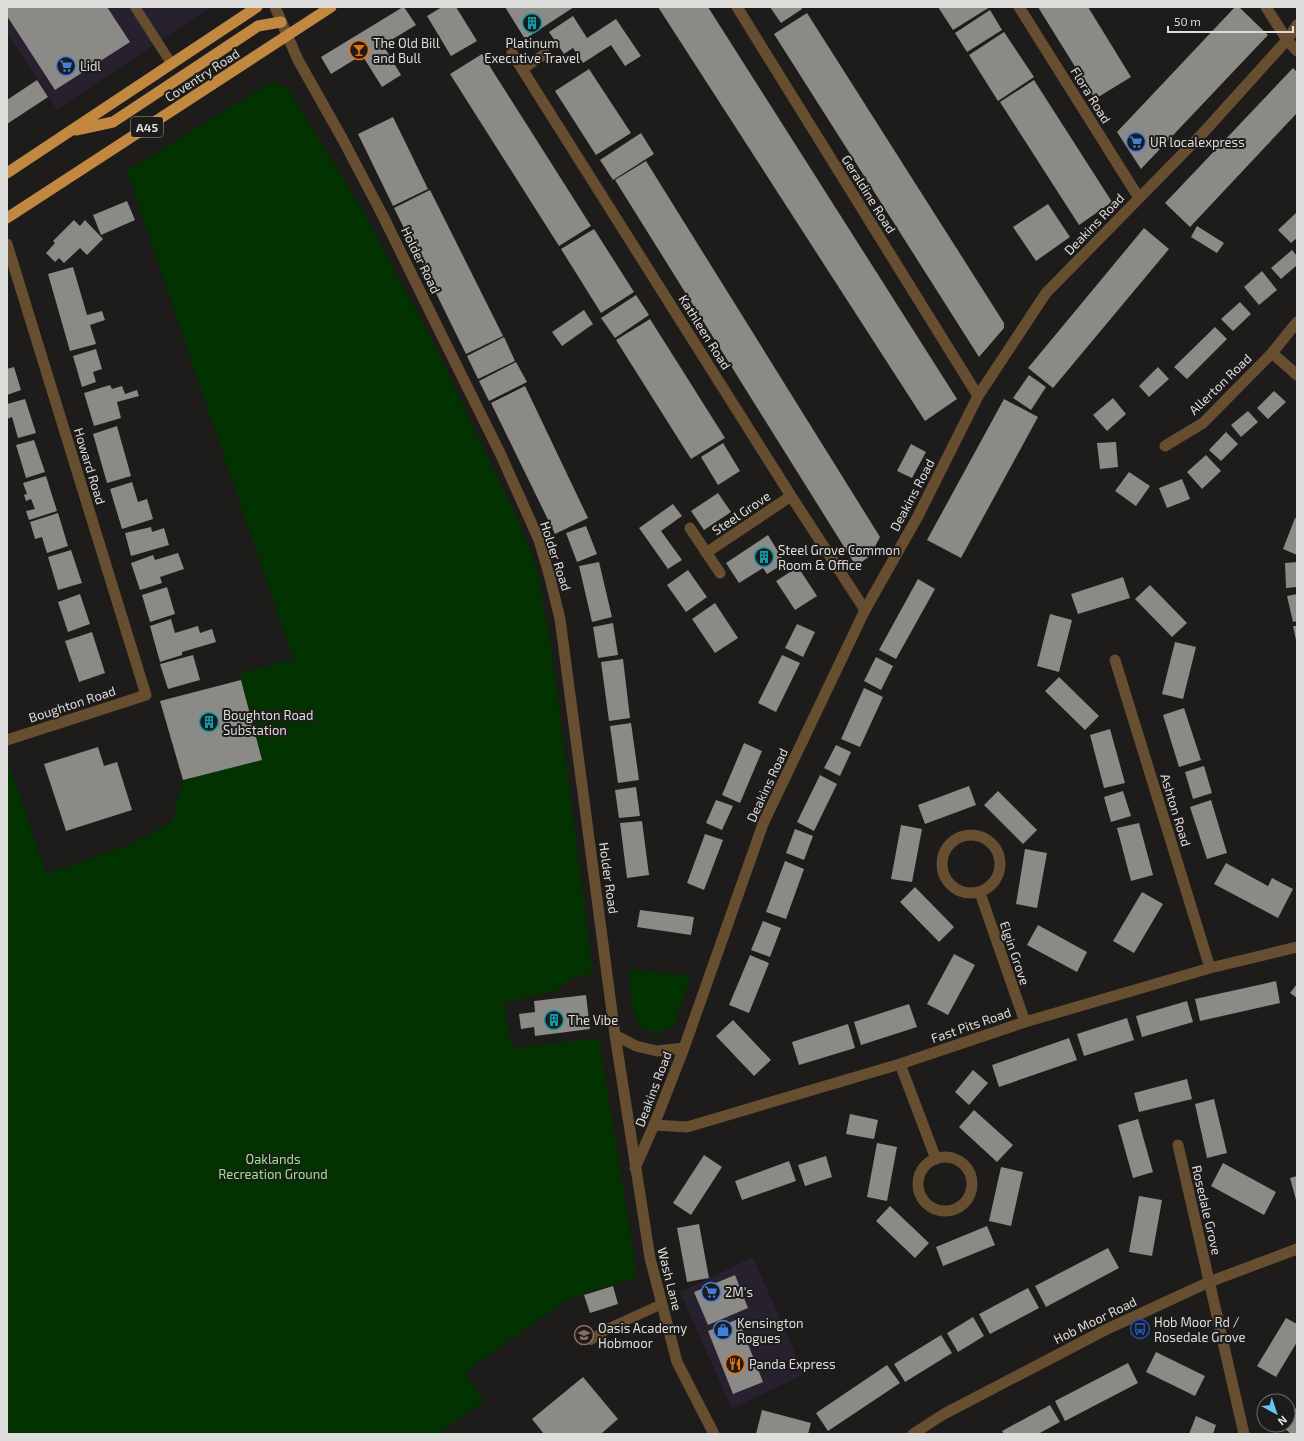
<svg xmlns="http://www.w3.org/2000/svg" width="1304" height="1441" font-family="'Exo 2',sans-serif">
	<rect width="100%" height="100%" fill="#1d1c1a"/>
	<!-- commercial -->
	<path fill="#27202f" d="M7,7H212L183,25L57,110L7,33Z
		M753,1257L804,1374L732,1409L680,1292Z"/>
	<!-- green -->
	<path fill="#033201" d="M273,81L289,90L369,221L434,345L514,511L531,551L539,578L551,646L593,973L570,979L556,991L503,1003L512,1048L599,1038L636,1270L635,1278L570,1298L465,1372L484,1401L438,1434H7V758L46,874L126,846L172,822L183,780L262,759L241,680V673L293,659L127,171Z
		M629,969L690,976L674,1026L657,1033L640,1028L633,1012Z"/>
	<!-- building -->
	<path fill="#8b8a87" d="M7,7H107L130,42L55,90L7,16Z
		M403,7H404L416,25L383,45L401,75L382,87L362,55L331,74L321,57Z
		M442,7H456L477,41L451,56L427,16Z
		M505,7H574L525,39Z
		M658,7H708L957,399L925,421Z
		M770,7H801L802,9L781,23Z
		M938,7H990L953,30Z
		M1038,7H1088L1131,77L1095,99Z
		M1235,7H1239L1268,35L1141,169L1117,132Z
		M990,10L1002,30L967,52L955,33Z
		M807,13L1004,323V328L979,357L774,34Z
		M573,16L587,38L616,19L641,56L625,66L611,45L583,63L573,48L564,54L549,32Z
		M1004,32L1034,77L998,101L969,55Z
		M482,54L591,226L559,246L450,74Z
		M1293,68L1297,72V113L1190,227L1165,203Z
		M589,69L631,133L596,155L555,91Z
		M37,80L48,97L7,124V100Z
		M1034,80L1112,202L1079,225L1000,102Z
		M393,117L428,189L393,206L358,134Z
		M641,133L654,154L613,180L600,160Z
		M646,161L880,537L870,556L856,566L615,180Z
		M430,190L503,336L466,354L394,208Z
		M127,201L135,220L101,235L93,215Z
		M1048,204L1070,237L1036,261L1013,227Z
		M1297,212V238L1291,243L1278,230Z
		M74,220L80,226L85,220L103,239L87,255L80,248L64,263L59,258L55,262L46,253L55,243L53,241Z
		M1197,226L1224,243L1217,253L1191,237Z
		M1144,228L1169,249L1053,388L1028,368Z
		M594,229L634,292L601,313L561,249Z
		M1292,250L1297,256V265L1281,279L1271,268Z
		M73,267L87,315L102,311L105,320L90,325L96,344L70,351L48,274Z
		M1262,271L1277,290L1259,305L1244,287Z
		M636,295L649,315L615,338L601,318Z
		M1240,302L1251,314L1233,331L1221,319Z
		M584,310L593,324L562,346L552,332Z
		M650,319L725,438L691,459L616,340Z
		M1215,327L1227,339L1187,379L1174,367Z
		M504,337L515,361L478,379L467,356Z
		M96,349L102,369L93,372L96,382L82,387L73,356Z
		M516,362L527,382L489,401L479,381Z
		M14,367L21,390L7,395V369Z
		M1158,367L1169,379L1149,397L1139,386Z
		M1029,375L1046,387L1031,410L1013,398Z
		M110,385L112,389L122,386L125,394L137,390L139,396L117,402L121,418L94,426L84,393Z
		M525,386L588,518L555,534L491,403Z
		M1274,391L1286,402L1268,419L1257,408Z
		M1113,398L1126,414L1107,431L1093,415Z
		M25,399L36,433L18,438L12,417L7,419V404Z
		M1004,399L1038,417L961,558L927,540Z
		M1248,411L1258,422L1241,437L1231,425Z
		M117,426L131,476L107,483L93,434Z
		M1226,432L1238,444L1221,461L1209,450Z
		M34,440L45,472L26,478L16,445Z
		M1116,442L1118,467L1100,469L1097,443Z
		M723,443L740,471L718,485L701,457Z
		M911,444L926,452L912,478L897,471Z
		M1206,455L1221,471L1202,489L1187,472Z
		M1129,472L1150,486L1136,506L1115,491Z
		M46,476L57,511L29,520L26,511L35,509L31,499L26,501L24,495L27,494L23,483Z
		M1182,479L1190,499L1167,508L1159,488Z
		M132,482L138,502L147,499L153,519L122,529L110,489Z
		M718,493L731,512L704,530L691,511Z
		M673,504L682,516L661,531L682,560L668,569L639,528Z
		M58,513L68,546L47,553L42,537L35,539L30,522Z
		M1295,518L1297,519V555L1283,549Z
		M586,526L597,554L577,562L566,533Z
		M151,527L152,532L164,528L169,545L131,556L125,533Z
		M768,535L785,563L767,574L763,568L739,583L726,563Z
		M71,550L82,583L58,590L48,557Z
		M178,553L184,569L160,577L162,583L140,590L131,563L153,555L155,560Z
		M599,562L612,617L592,622L579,566Z
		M1297,562V587L1286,588L1285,563Z
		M798,567L817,596L795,610L776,581Z
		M688,570L707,597L686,612L667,585Z
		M1123,577L1130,598L1078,614L1071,594Z
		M918,579L935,589L896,659L879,650Z
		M1150,585L1187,623L1172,637L1135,599Z
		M167,587L175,614L150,622L142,595Z
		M80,594L90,624L68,632L58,602Z
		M1297,594V621L1293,622L1287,596Z
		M715,603L738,638L715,653L692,619Z
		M1050,614L1072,620L1059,672L1037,666Z
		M171,619L175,633L198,626L200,633L212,629L216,642L182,652V655L160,662L150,626Z
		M613,623L618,655L598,658L593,627Z
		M797,624L815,632L803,657L785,648Z
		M1293,626H1297V639L1296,640Z
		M92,632L105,673L79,682L65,641Z
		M1175,642L1196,647L1183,699L1162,694Z
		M193,655L200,680L168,689L160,664Z
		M782,655L800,663L776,712L758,703Z
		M876,657L893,666L881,690L864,681Z
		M623,659L630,718L609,721L601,662Z
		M1059,677L1099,716L1085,730L1045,691Z
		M241,680L262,760L183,780L160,701Z
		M864,688L883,697L860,747L841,739Z
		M1184,708L1201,760L1179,767L1163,715Z
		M631,723L639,780L618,783L610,726Z
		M1110,729L1125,783L1104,788L1090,735Z
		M744,743L762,751L740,803L722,795Z
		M836,745L851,752L840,776L824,768Z
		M98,747L104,766L117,762L132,810L66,831L44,764Z
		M1204,766L1212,793L1193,799L1185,772Z
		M820,775L837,784L814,831L797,822Z
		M969,786L976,805L925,824L918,805Z
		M636,787L640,816L619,818L615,790Z
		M998,791L1037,830L1023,844L984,805Z
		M1123,791L1131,816L1111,822L1104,797Z
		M716,800L733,806L722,830L706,823Z
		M1211,800L1227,853L1207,859L1190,807Z
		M642,821L649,875L627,878L620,823Z
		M1139,823L1153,875L1131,881L1117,828Z
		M901,825L922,829L912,882L891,879Z
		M795,829L813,836L804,860L786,853Z
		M705,834L723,840L704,890L687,883Z
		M1025,849L1047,853L1037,908L1016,904Z
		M785,861L804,869L786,919L766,912Z
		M1226,863L1268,886L1272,878L1293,889L1278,918L1214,884Z
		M915,887L954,927L939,942L900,902Z
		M1142,892L1163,904L1134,953L1113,941Z
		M640,910L694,917L691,935L637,927Z
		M763,921L781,928L770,957L751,950Z
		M1038,925L1087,952L1077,972L1027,945Z
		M954,954L975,965L948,1015L927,1004Z
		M750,955L769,963L749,1013L729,1005Z
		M1276,981L1280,1003L1200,1021L1195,999Z
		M1297,984V998L1290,993Z
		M586,995L590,1029L535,1036L534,1027L521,1029L519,1014L535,1012L534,1001Z
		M1187,1001L1193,1022L1142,1037L1136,1016Z
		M909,1004L917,1027L861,1045L854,1022Z
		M1127,1018L1134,1040L1084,1056L1077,1034Z
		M733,1020L771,1060L754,1076L716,1036Z
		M848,1024L855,1048L799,1065L792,1042Z
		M1069,1038L1077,1060L999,1087L992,1065Z
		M973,1070L988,1083L969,1105L955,1092Z
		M1187,1079L1192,1099L1139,1112L1134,1093Z
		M1214,1099L1227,1153L1207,1158L1195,1104Z
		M974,1110L1013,1145L997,1162L959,1127Z
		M850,1114L878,1120L874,1139L846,1134Z
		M1138,1119L1153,1172L1133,1178L1118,1125Z
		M877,1143L897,1147L887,1201L867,1197Z
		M704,1155L722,1167L691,1215L673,1203Z
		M826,1156L832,1177L805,1186L798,1165Z
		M789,1161L796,1181L742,1200L735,1181Z
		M1223,1163L1276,1192L1264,1215L1211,1186Z
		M1001,1167L1023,1172L1011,1226L989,1221Z
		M1297,1176V1199L1296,1200L1290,1178Z
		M1139,1196L1162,1200L1152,1256L1129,1252Z
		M890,1206L929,1243L915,1258L876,1221Z
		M699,1224L709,1278L687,1282L677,1228Z
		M987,1226L995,1245L943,1266L936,1247Z
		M1108,1248L1119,1268L1046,1307L1035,1286Z
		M735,1275L748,1308L708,1325L694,1292Z
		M613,1286L618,1304L590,1313L584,1295Z
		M1028,1288L1039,1308L990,1334L979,1314Z
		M973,1317L984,1336L958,1352L947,1333Z
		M1286,1318L1297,1324V1342L1276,1377L1257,1366Z
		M738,1319L763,1382L733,1394L708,1331Z
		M941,1335L952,1353L905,1382L894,1364Z
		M1156,1352L1205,1376L1195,1396L1146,1372Z
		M1128,1363L1138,1383L1065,1421L1055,1401Z
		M887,1365L900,1383L828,1431L816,1413Z
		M583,1377L618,1419L602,1433L603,1434H544L532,1419Z
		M1288,1402L1297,1410V1434H1291L1281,1425H1288Z
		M1050,1405L1060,1422L1038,1434H1004L1002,1431Z
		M762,1410L811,1423L808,1434H756Z
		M1196,1416L1216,1425L1213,1434H1189Z"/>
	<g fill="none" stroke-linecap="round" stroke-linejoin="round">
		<!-- service -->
		<path stroke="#674e31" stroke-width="10" d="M135,7L171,63
			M591,1340L607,1329L662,1304"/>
		<!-- minor -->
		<path stroke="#674e31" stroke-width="11" d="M737,7L978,396
			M1019,7L1139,198
			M1266,7L1287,40L1297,51
			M512,53L791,496L865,610
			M522,69L545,54
			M7,244L146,695L7,740
			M1297,322L1272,353L1297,375
			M1165,446L1203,423L1272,353
			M690,528L720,573
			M706,553L791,496
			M1115,660L1210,968
			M942 864a29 29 0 1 1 58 0a29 29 0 1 1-58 0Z
			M980,893L1025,1022
			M900,1064L936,1159
			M654,1125L687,1127L900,1064L1025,1022L1210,968L1297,947
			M1178,1145L1244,1434
			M918 1184a27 27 0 1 1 54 0a27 27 0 1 1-54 0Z"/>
		<!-- tertiary -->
		<path stroke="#674e31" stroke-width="11" d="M275,7L298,60L342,138L383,216L439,330L500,453L539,540L549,574L560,619L615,1035L650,1258L677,1362L714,1434
			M615,1035L636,1046L657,1051L684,1048
			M635,1168L654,1125L684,1048L763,824L865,610L918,516L978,396L1046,293L1203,133L1287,40L1297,25
			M913,1434L944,1414L1105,1330L1209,1282L1297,1249"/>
		<!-- trunk -->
		<path stroke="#c28840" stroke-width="11" d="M76,130L113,122L258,26L281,22
			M7,173L257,7
			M7,218L331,7"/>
	</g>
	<!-- icons -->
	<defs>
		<g id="building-ring" transform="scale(1)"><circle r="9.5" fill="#1d1c1a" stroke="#0f9aa8" stroke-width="1.5"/><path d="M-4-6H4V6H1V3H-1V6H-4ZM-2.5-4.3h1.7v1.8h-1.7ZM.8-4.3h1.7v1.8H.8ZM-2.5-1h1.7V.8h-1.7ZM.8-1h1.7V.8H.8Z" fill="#0f9aa8"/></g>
		<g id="bar-ring" transform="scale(1)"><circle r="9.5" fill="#1d1c1a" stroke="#e8710a" stroke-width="1.5"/><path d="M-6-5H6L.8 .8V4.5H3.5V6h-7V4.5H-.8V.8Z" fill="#e8710a"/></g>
		<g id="supermarket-ring" transform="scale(1)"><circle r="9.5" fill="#1d1c1a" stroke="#3f7fe0" stroke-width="1.5"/><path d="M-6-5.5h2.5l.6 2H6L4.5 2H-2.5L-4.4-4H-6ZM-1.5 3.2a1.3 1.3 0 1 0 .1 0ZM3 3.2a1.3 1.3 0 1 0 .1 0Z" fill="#3f7fe0"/></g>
		<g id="bus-ring" transform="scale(1)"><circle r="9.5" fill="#1d1c1a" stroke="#1a4fb4" stroke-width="1.5"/><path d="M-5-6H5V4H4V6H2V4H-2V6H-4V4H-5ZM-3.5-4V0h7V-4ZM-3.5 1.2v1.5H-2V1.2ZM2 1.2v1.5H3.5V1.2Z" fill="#1a4fb4"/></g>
		<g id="shop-ring" transform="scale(1)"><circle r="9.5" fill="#1d1c1a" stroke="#3f7fe0" stroke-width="1.5"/><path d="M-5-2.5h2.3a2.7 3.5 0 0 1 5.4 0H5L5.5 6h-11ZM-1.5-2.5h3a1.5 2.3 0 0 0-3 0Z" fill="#3f7fe0"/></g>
		<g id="school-ring" transform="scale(1)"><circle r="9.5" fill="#1d1c1a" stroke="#8d6e63" stroke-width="1.5"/><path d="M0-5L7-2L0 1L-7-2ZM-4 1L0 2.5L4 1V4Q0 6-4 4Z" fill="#8d6e63"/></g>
		<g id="restaurant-ring" transform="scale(1)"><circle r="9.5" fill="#1d1c1a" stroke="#e8710a" stroke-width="1.5"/><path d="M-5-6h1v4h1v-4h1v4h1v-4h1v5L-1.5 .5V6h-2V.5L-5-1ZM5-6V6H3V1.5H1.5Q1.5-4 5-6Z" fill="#e8710a"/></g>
	</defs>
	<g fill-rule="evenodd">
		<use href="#building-ring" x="532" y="23"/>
		<use href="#bar-ring" x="359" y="50"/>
		<use href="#supermarket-ring" x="66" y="66"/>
		<use href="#supermarket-ring" x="1136" y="142"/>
		<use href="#building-ring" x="764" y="557"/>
		<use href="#building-ring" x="209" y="722"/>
		<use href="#building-ring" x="554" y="1020"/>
		<use href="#supermarket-ring" x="711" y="1292"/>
		<use href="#bus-ring" x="1140" y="1329"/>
		<use href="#shop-ring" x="723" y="1330"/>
		<use href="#school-ring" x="584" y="1335"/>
		<use href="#restaurant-ring" x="735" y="1364"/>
	</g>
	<g text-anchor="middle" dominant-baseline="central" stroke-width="4" stroke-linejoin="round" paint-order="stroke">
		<!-- shield labels -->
		<rect fill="#1d1c1a" stroke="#a3a3a1" stroke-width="1" x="131" y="117" width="32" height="20" rx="3"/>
		<g font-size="12" font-weight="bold" fill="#dddddb">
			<text x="147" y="127">A45</text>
		</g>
		<!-- poi labels -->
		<g font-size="13" fill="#dddddb" stroke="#1d1c1a" text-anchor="start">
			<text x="373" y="43">The Old Bill<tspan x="373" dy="15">and Bull</tspan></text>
			<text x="532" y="43" text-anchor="middle">Platinum<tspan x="532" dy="15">Executive Travel</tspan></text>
			<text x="80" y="66">Lidl</text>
			<text x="1150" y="142">UR localexpress</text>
			<text x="778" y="550">Steel Grove Common<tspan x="778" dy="15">Room &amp; Office</tspan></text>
			<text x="223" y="715">Boughton Road<tspan x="223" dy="15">Substation</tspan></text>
			<text x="568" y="1020">The Vibe</text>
			<text x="725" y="1292">2M's</text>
			<text x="1154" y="1322">Hob Moor Rd /<tspan x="1154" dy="15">Rosedale Grove</tspan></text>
			<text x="737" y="1323">Kensington<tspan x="737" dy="15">Rogues</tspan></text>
			<text x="598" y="1328">Oasis Academy<tspan x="598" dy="15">Hobmoor</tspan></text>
			<text x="749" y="1364">Panda Express</text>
		</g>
		<!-- street labels -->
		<g font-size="13" fill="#dddddb" stroke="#1d1c1a">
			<text transform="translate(202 75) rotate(-33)">Coventry Road</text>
			<text transform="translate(1091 95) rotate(58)">Flora Road</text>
			<text transform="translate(869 194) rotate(58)">Geraldine Road</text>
			<text transform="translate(1094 224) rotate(-46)">Deakins Road</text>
			<text transform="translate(421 260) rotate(64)">Holder Road</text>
			<text transform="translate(705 332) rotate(58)">Kathleen Road</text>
			<text transform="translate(1220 384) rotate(-44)">Allerton Road</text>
			<text transform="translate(90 466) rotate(73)">Howard Road</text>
			<text transform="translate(912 495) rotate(-62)">Deakins Road</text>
			<text transform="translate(741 513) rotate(-34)">Steel Grove</text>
			<text transform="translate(556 556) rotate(72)">Holder Road</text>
			<text transform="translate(72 704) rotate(-18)">Boughton Road</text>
			<text transform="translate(767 785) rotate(-65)">Deakins Road</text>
			<text transform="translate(1176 810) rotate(73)">Ashton Road</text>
			<text transform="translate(609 878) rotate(82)">Holder Road</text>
			<text transform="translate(1015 953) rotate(71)">Elgin Grove</text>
			<text transform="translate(971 1025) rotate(-19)">Fast Pits Road</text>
			<text transform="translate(653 1089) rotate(-69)">Deakins Road</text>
			<text transform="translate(1207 1210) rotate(77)">Rosedale Grove</text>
			<text transform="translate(670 1279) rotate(76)">Wash Lane</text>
			<text transform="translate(1095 1320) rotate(-26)">Hob Moor Road</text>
		</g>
		<!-- park labels -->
		<g font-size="13" fill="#94e98a" stroke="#1d1c1a">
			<text x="273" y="1159">Oaklands<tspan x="273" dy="15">Recreation Ground</tspan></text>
		</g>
	</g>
	<!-- border -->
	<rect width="1304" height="1441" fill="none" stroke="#dddddb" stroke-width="16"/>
	<!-- north arrow -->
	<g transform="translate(1276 1413) rotate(140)"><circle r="19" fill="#1d1c1a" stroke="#6a6967"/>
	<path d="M0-3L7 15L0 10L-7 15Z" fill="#68c4f0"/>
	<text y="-6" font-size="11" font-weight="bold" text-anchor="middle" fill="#dddddb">N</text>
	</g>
	<!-- scale -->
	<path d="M1168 26v6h125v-6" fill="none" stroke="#dddddb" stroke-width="2"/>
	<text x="1174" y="26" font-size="12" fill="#dddddb" stroke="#1d1c1a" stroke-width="3" paint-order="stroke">50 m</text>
</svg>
